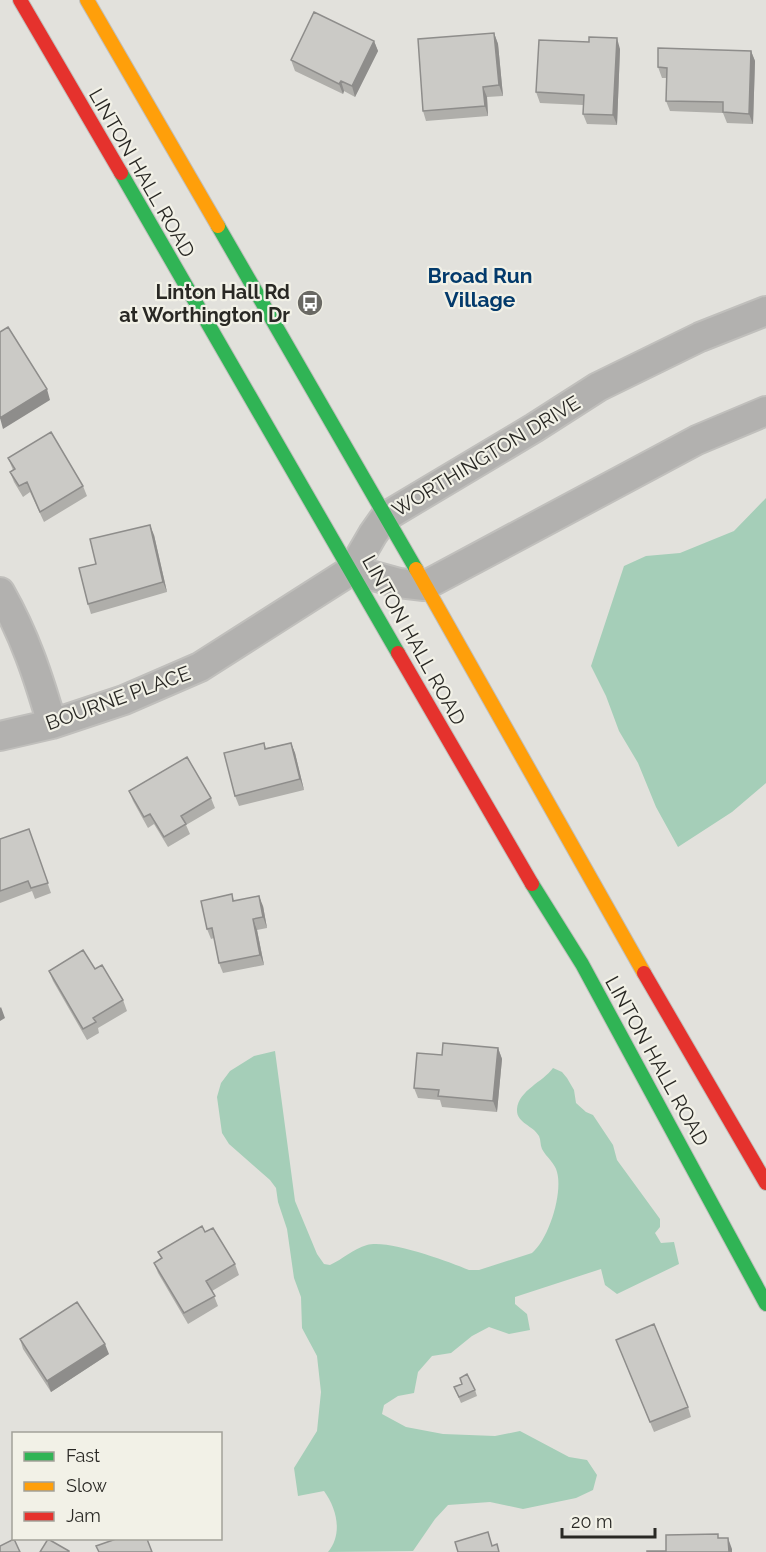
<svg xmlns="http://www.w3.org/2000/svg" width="766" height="1552" font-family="Raleway,sans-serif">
	<rect width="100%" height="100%" fill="#e2e1dc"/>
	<!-- forest -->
	<path fill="#a5ceb8" d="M766,498V783L732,812L678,847L656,807L638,763L619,731L606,696L591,666L624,566L646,556L680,553L734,531Z
		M275,1051L295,1201L317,1254L324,1264L330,1265C343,1259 353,1249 367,1245C388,1239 447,1261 469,1270H479L532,1253C549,1239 563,1193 557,1172C555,1163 547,1158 542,1149C540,1145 541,1140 539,1136C533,1125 516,1123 517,1109C519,1090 543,1082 553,1068L562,1072L567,1078L574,1090L576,1103L586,1112L593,1115L613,1145L617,1160L660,1219V1227L655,1233L661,1243L674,1242L679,1264L617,1294L605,1285L601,1269L515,1297V1304L527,1314L530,1330L509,1334L489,1327L472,1336L451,1353L432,1356L418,1372L414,1393L398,1396L384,1405L382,1414L406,1427L443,1434L495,1436L520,1431L569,1457L587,1460L597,1475L593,1490L576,1498L523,1509L490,1502L448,1505L435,1519L413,1551L328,1552C343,1534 337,1509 324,1491L298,1496L294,1468L317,1431L321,1392L317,1356L302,1328L301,1297L294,1278L287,1229L278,1202L276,1188L270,1180L229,1144L222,1133L217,1097L221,1083L230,1071L254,1056Z"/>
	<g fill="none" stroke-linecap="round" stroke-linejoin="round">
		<!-- street casing -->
		<g stroke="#c0bfbc" stroke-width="32">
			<path id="street" d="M352,570L399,583L424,586L697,440L766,411
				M0,592C25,636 38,676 52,724
				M0,736L52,724L124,700L200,667L352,570L373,534L385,517L534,428L598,387L700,337L766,311"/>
		</g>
		<!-- fast casing -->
		<g stroke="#c0bfbc" stroke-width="16">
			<path id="fast" d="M121,173L398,653
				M218,226L416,569
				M532,884L582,964L766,1304"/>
		</g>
		<!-- slow casing -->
		<g stroke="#c0bfbc" stroke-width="16">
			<path id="slow" d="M87,0L218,226
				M416,569L644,973"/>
		</g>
		<!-- jam casing -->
		<g stroke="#c0bfbc" stroke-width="16">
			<path id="jam" d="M20,0L121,173
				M398,653L532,884
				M644,973L766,1183"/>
		</g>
		<!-- street -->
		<use href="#street" stroke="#b2b1af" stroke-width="28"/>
		<!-- fast -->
		<use href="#fast" stroke="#30b455" stroke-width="14"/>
		<!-- slow -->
		<use href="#slow" stroke="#ff9f0a" stroke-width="14"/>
		<!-- jam -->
		<use href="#jam" stroke="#e5322d" stroke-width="14"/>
	</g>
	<!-- wall -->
	<path fill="#afaeaa" d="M494,33L498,44L503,96L487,97L488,116L426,121L423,111Z
		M374,41L378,51L355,97L344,91L343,94L295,71L291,60Z
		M620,49L617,125L587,124L583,114V105L540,103L536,92Z
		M751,51L755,61L753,124L727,123L723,113L670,111L666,101L667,78H662L658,67Z
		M8,458L83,486L87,496L44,522L30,492L23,497L14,482L10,472L13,470Z
		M154,535L167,592L91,614L88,604L96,564Z
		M264,743L266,748L291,743L295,753L304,790L239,806L235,796Z
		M129,791L211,798L215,808L186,825L190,834L168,847L154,824L148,828L133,801Z
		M29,829L51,893L35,899L32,891L0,903V846Z
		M232,894L234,901L263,906L267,928L257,930L264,965L223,973L219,963L214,938L211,939L207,929Z
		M95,969L123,1000L127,1011L98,1028L99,1033L87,1040L53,981L49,971Z
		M498,1048L502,1059L497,1112L442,1107L440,1100L418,1098L414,1088L442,1055Z
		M205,1232L235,1264L239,1275L212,1291L218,1306L188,1324L158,1273L154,1263L161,1258L158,1252Z
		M20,1339L109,1354L51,1392L23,1349Z
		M616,1340L688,1407L691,1417L654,1432Z
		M462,1384L475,1390L477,1396L461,1403L454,1387Z"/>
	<!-- shaded-wall -->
	<path fill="#8e8d8b" d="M494,33L498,44L503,96L499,85Z
		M617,38L620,49L617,125L613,115Z
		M374,41L378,51L355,97L352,86Z
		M751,51L755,61L753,124L749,114Z
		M341,81L344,91L343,94L339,84Z
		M483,87L487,97L488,116L485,106Z
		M47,389L50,400L3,429L0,418Z
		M150,525L154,535L167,592L163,582Z
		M291,743L295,753L304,790L300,779Z
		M259,896L263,906L267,928L263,917Z
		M253,919L257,930L264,965L260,955Z
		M1,1007L5,1018L0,1021V1008Z
		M498,1048L502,1059L497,1112L493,1101Z
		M105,1344L109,1354L51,1392L47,1381Z
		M728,1538L732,1549V1552H729Z"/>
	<!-- building -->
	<path fill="#cbcac6" stroke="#8e8d8b" stroke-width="1.5" d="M314,12L374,41L352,86L341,81L339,84L291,60Z
		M494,33L499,85L483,87L485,106L423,111L418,39Z
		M589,37L617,38L613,115L583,114L584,95L536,92L539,40L589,42Z
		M658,48L751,51L749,114L723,112V102L666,101L667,68L658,67Z
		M8,327L47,389L0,418V332Z
		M51,432L83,486L40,512L27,482L19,486L10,472L15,469L8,458Z
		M150,525L163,582L88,604L79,568L96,564L90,539Z
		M264,743L265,749L291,743L300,779L235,796L224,753Z
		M187,757L211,798L181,816L186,824L164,837L150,814L144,817L129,791Z
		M29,829L48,883L31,888L28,881L0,891V839Z
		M232,894L233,901L259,896L263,917L253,919L260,955L219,963L212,928L207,929L201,901Z
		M83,950L95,969L102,965L123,1000L93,1018L96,1022L83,1029L49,971Z
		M443,1043L498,1048L493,1101L438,1096L439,1090L414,1088L417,1053L442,1055Z
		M202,1226L205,1232L213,1228L235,1264L206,1281L215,1296L184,1313L154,1263L162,1258L158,1252Z
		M77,1302L105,1344L47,1381L20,1339Z
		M654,1324L688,1407L650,1422L616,1340Z
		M467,1374L475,1390L459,1397L454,1387L462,1384L460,1378Z
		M488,1532L492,1546L497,1544L499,1552H458L455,1542Z
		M718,1534V1538H728L729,1552H647V1551H666V1535Z
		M14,1539L20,1552H0V1546Z
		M48,1539L69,1551V1552H40Z
		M116,1539H147L152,1552H99L96,1546Z"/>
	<!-- icons -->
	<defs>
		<g id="bus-disc" transform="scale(1.35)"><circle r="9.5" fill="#6a6964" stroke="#f2f1e7"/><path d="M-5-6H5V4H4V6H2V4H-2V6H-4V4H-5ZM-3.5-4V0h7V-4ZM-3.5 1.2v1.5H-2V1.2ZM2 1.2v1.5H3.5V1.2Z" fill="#fff"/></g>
	</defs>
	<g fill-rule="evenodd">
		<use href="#bus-disc" x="310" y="303"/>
	</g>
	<g text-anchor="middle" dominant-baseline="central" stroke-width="4.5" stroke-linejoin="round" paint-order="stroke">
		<!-- street labels -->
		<g font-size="20" fill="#292824" stroke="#f2f1e7">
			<text transform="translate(142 173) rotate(60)">LINTON HALL ROAD</text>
			<text transform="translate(486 456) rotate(-31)">WORTHINGTON DRIVE</text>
			<text transform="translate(414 640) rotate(61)">LINTON HALL ROAD</text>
			<text transform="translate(118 698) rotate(-20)">BOURNE PLACE</text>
			<text transform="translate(657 1061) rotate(61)">LINTON HALL ROAD</text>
		</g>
		<!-- poi labels -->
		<g font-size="20" font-weight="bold" fill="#292824" stroke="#f2f1e7" text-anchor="end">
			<text x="290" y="292">Linton Hall Rd<tspan x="290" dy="23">at Worthington Dr</tspan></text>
		</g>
		<!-- neighbourhood labels -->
		<g font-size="21" font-weight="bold" fill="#033a6b" stroke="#f2f1e7">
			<text x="480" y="275">Broad Run<tspan x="480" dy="24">Village</tspan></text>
		</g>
	</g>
	<!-- legend -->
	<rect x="12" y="1432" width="210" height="108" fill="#f2f1e7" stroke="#a2a199" stroke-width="1.5"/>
	<rect x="24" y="1452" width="30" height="9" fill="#30b455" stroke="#a2a199" stroke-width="1.5"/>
	<text x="66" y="1462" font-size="18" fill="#292824">Fast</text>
	<rect x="24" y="1482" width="30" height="9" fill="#ff9f0a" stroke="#a2a199" stroke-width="1.5"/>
	<text x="66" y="1492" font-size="18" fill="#292824">Slow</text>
	<rect x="24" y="1512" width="30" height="9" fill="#e5322d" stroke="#a2a199" stroke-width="1.5"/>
	<text x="66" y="1522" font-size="18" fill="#292824">Jam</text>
	<!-- scale -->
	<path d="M562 1528v9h93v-9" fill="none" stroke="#292824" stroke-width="3"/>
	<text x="571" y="1528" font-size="18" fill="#292824" stroke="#f2f1e7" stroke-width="4.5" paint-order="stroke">20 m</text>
</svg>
